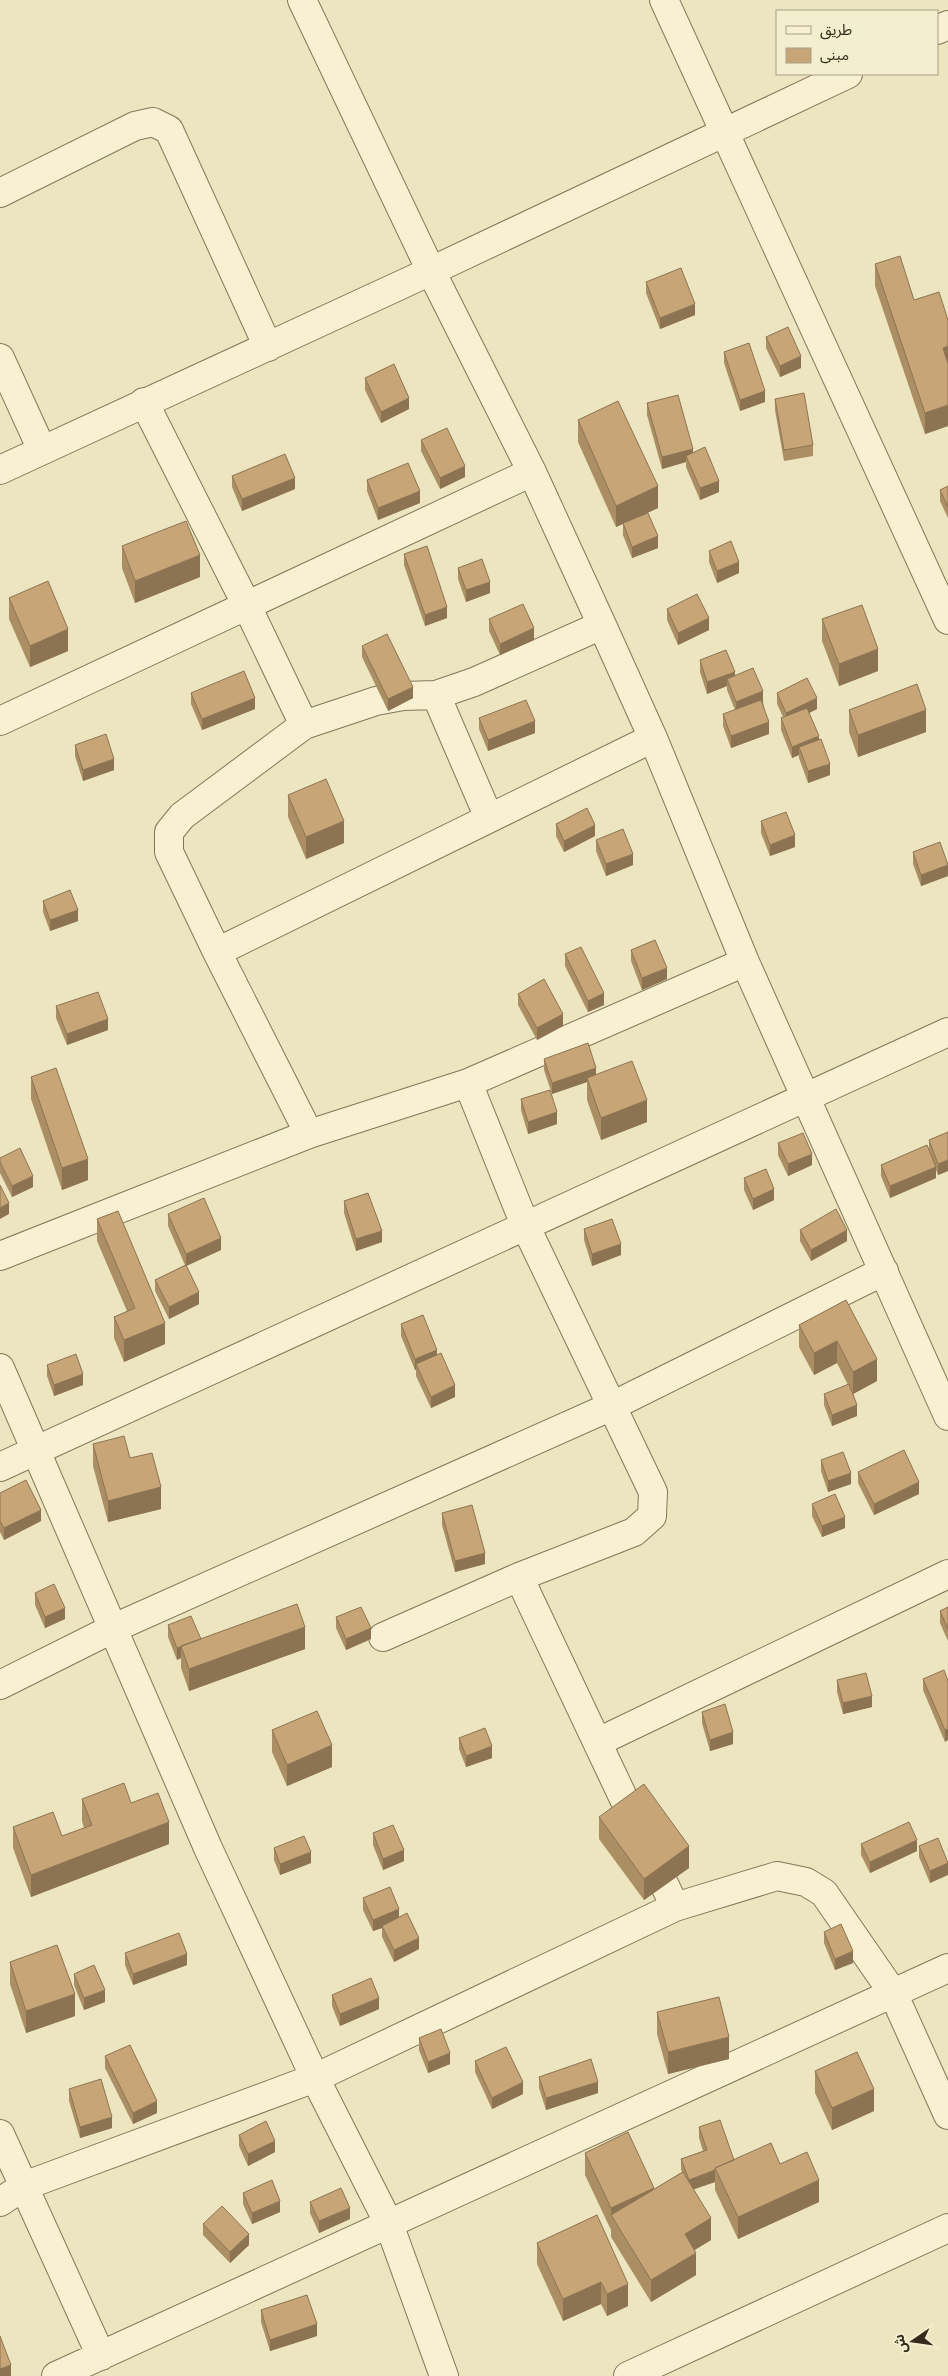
<svg xmlns="http://www.w3.org/2000/svg" width="948" height="2376" font-family="Lora,'Noto Sans Arabic',serif">
	<rect width="100%" height="100%" fill="#ece5bf"/>
	<g fill="none" stroke-linecap="round" stroke-linejoin="round">
		<!-- street casing -->
		<g stroke="#837658" stroke-width="30">
			<path id="street" d="M302,0L431,271L532,472L602,625L653,738L745,962L948,1416
				M664,0L948,620
				M937,30L948,25
				M0,193L135,126L153,122L169,130L268,347
				M0,358L42,450
				M144,402L246,604L304,725L182,816L169,832V852L217,952L309,1134
				M0,470L431,271L848,74
				M436,695L489,818
				M0,721L532,472
				M304,725L376,701L403,696L436,695L474,682L602,625
				M217,952L653,738
				M0,1256L309,1134L468,1083L745,962
				M0,1368L208,1848L315,2078L389,2224L444,2376
				M0,1467L948,1032
				M519,1577L675,1907
				M383,1637L519,1577L634,1532L652,1516L653,1492L525,1225L468,1083
				M0,1685L114,1628L612,1406L884,1271
				M598,1742L948,1574
				M0,2134L101,2356
				M0,2202L24,2186L315,2078L675,1907L777,1876L806,1882L824,1893L893,1993L948,2115
				M56,2376L948,1968
				M628,2376L948,2228"/>
		</g>
		<!-- street -->
		<use href="#street" stroke="#f7f1d2" stroke-width="28"/>
	</g>
	<!-- wall -->
	<path fill="#ac8e65" d="M875,264L914,300L948,320V426L925,434L875,286Z
		M646,282L695,315L660,329L646,293Z
		M766,337L801,368L780,377L766,348Z
		M724,352L765,402L740,411L724,363Z
		M365,378L409,409L381,423L365,390Z
		M775,399L813,445V456L784,461L775,410Z
		M647,403L693,453L719,492L700,500L686,467V462L662,469L647,415Z
		M578,420L658,508L645,514L658,548L632,558L623,535V524L616,527L578,442Z
		M421,440L465,477L440,489L421,451Z
		M232,476L295,489L242,511L232,487Z
		M367,480L420,503L378,520L367,491Z
		M948,486V518L940,501V490Z
		M122,546L200,577L135,603L122,568Z
		M709,551L739,573L717,583L709,562Z
		M404,554L447,618L425,626L404,565Z
		M458,568L490,593L466,602L458,579Z
		M9,598L68,651L30,667L9,619Z
		M667,609L709,630L678,645L667,620Z
		M489,619L534,640L500,655L489,631Z
		M822,619L878,671L839,686L822,641Z
		M362,646L413,698L388,711L362,657Z
		M700,660L735,676L763,702L769,734L731,748L723,726V714L735,710L727,690V686L707,694L700,672Z
		M191,693L255,709L202,730L191,704Z
		M777,693L817,709L809,713L830,775L808,783L799,758V755L792,758L781,730V718L783,717L777,704Z
		M849,710L926,732L858,757L849,732Z
		M479,718L535,733L488,751L479,729Z
		M75,745L114,770L83,781L75,756Z
		M288,795L344,843L306,859L288,817Z
		M761,821L795,847L770,856L761,833Z
		M556,824L595,836L564,852L556,836Z
		M596,840L633,865L606,876L596,851Z
		M913,852L948,864V876L921,886L913,864Z
		M43,901L78,921L50,931L43,912Z
		M631,950L667,979L642,990L631,961Z
		M565,954L604,1005L588,1012L565,966Z
		M518,994L563,1026L537,1040L518,1005Z
		M56,1006L108,1030L67,1045L56,1018Z
		M544,1059L596,1075L647,1122L601,1140L587,1100V1082L552,1094L544,1070Z
		M31,1077L88,1180L62,1190L31,1099Z
		M521,1099L557,1124L528,1134L521,1110Z
		M948,1132V1171L938,1175L936,1170V1178L890,1198L881,1176V1165L929,1150V1140Z
		M778,1143L812,1165L788,1176L778,1155Z
		M0,1158L33,1187L12,1197L0,1173Z
		M744,1178L774,1200L753,1210L744,1190Z
		M344,1201L382,1242L356,1251L344,1213Z
		M168,1214L221,1250L186,1266L199,1304L169,1319L155,1291V1280L185,1265L168,1226Z
		M97,1219L165,1344L124,1362L114,1338V1317L127,1311L97,1241Z
		M584,1229L621,1255L592,1266L584,1240Z
		M800,1230L847,1241L811,1261L800,1241Z
		M846,1300L877,1381L853,1394L857,1416L832,1426L824,1405V1394L848,1385L837,1363L814,1375L799,1347V1325Z
		M401,1324L437,1355L455,1397L431,1408L416,1376V1370H415L401,1336Z
		M47,1365L83,1385L54,1396L47,1376Z
		M93,1444L130,1458L161,1509L108,1522L93,1466Z
		M821,1460L851,1484L828,1492L821,1471Z
		M858,1472L919,1494L874,1515L858,1483Z
		M0,1493L41,1521L4,1540L0,1532Z
		M812,1504L845,1528L822,1537L812,1516Z
		M442,1513L485,1564L455,1572L442,1525Z
		M35,1593L65,1619L45,1628L35,1605Z
		M948,1607V1641L940,1623V1611Z
		M336,1617L371,1639L346,1650L336,1628Z
		M168,1625L201,1639L305,1649L189,1691L181,1668V1658L177,1660L168,1637Z
		M923,1679L948,1681L945,1742L923,1690Z
		M837,1680L872,1707L843,1714L837,1692Z
		M702,1712L733,1744L710,1751L702,1723Z
		M272,1730L332,1767L287,1786L272,1752Z
		M459,1738L492,1758L466,1767L459,1749Z
		M82,1799L169,1844L31,1897L13,1848V1827L62,1836L84,1828L82,1821Z
		M599,1817L689,1868L644,1900L599,1839Z
		M373,1833L404,1861L383,1870L373,1845Z
		M861,1844L917,1851L870,1873L861,1855Z
		M919,1846L948,1862L930,1883L919,1857Z
		M274,1848L311,1863L280,1875L274,1860Z
		M363,1898L399,1917L419,1949L394,1962L382,1937V1928L373,1931L363,1910Z
		M824,1932L853,1963L835,1970L824,1943Z
		M125,1953L187,1965L133,1985L125,1965Z
		M10,1962L75,2016L26,2033L10,1984Z
		M74,1974L105,2002L84,2010L74,1985Z
		M332,1995L379,2009L340,2026L332,2006Z
		M657,2012L729,2059L668,2074L657,2034Z
		M419,2038L450,2064L428,2073L419,2050Z
		M105,2056L157,2113L133,2124L105,2068Z
		M475,2061L523,2094L492,2109L475,2072Z
		M815,2071L874,2111L832,2130L815,2093Z
		M539,2077L598,2093L546,2110L539,2088Z
		M69,2089L112,2128L80,2138L69,2101Z
		M699,2127L734,2160L780,2164L819,2202L738,2239L715,2190V2182L694,2189L711,2240L694,2250L696,2275L651,2302L611,2237V2230L585,2175V2153L654,2189L682,2172L681,2170V2159L703,2151L699,2138Z
		M239,2135L275,2152L248,2166L239,2146Z
		M243,2193L280,2212L252,2224L243,2204Z
		M310,2202L350,2219L319,2233L310,2213Z
		M597,2215L628,2306L607,2316L601,2304L563,2321L537,2264V2243Z
		M203,2224L249,2245L230,2263L203,2235Z
		M261,2310L317,2336L270,2351L261,2322Z"/>
	<!-- shaded-wall -->
	<path fill="#8c7453" d="M695,304V315L660,329V318Z
		M948,346V368L943,348Z
		M801,356V368L780,377V366Z
		M765,391V402L740,411V400Z
		M409,398V409L381,423V412Z
		M948,405V426L925,434V413Z
		M693,449V460L686,456V462L662,469V457Z
		M465,466V477L440,489V478Z
		M295,478V489L242,511V499Z
		M719,481V492L700,500V488Z
		M658,486V508L616,527V506Z
		M420,491V503L378,520V508Z
		M658,536V548L632,558V547Z
		M200,555V577L135,603V581Z
		M739,562V573L717,583V571Z
		M490,582V593L466,602V590Z
		M447,607V618L425,626V615Z
		M709,618V630L678,645V633Z
		M534,628V640L500,655V644Z
		M68,629V651L30,667V646Z
		M878,649V671L839,686V664Z
		M735,672V683L727,679V686L707,694V682Z
		M413,687V698L388,711V699Z
		M763,691V702L736,713V702Z
		M255,698V709L202,730V719Z
		M817,698V709L786,724V713Z
		M926,710V732L858,757V735Z
		M535,721V733L488,751V740Z
		M769,722V734L731,748V736Z
		M819,736V747H799V755L792,758V747Z
		M114,759V770L83,781V770Z
		M830,764V775L808,783V771Z
		M344,821V843L306,859V837Z
		M595,825V836L564,852V841Z
		M795,835V847L770,856V845Z
		M633,854V865L606,876V864Z
		M948,865V876L921,886V875Z
		M78,910V921L50,931V920Z
		M667,968V979L642,990V978Z
		M604,993V1005L588,1012V1001Z
		M563,1014V1026L537,1040V1028Z
		M108,1019V1030L67,1045V1034Z
		M596,1068V1079L587,1078V1082L552,1094V1083Z
		M647,1100V1122L601,1140V1118Z
		M557,1112V1124L528,1134V1122Z
		M812,1154V1165L788,1176V1164Z
		M88,1159V1180L62,1190V1168Z
		M948,1160V1171L938,1175V1164Z
		M936,1167V1178L890,1198V1186Z
		M33,1176V1187L12,1197V1186Z
		M774,1189V1200L753,1210V1199Z
		M9,1203V1214L0,1219V1208Z
		M847,1230V1241L811,1261V1250Z
		M382,1231V1242L356,1251V1239Z
		M221,1238V1250L186,1266V1254Z
		M621,1244V1255L592,1266V1254Z
		M199,1292V1304L169,1319V1307Z
		M165,1323V1344L124,1362V1340Z
		M837,1341V1363L814,1375V1353Z
		M437,1350V1361L416,1364V1370H415V1359Z
		M877,1359V1381L853,1394V1372Z
		M83,1374V1385L54,1396V1385Z
		M455,1385V1397L431,1408V1397Z
		M857,1405V1416L832,1426V1415Z
		M851,1473V1484L828,1492V1481Z
		M919,1482V1494L874,1515V1504Z
		M161,1487V1509L108,1522V1501Z
		M41,1510V1521L4,1540V1528Z
		M845,1517V1528L822,1537V1526Z
		M485,1553V1564L455,1572V1561Z
		M65,1608V1619L45,1628V1617Z
		M305,1627V1649L189,1691V1669Z
		M371,1628V1639L346,1650V1639Z
		M181,1647V1658L177,1660V1648Z
		M872,1696V1707L843,1714V1703Z
		M948,1729V1740L945,1742V1730Z
		M733,1732V1744L710,1751V1740Z
		M332,1745V1767L287,1786V1765Z
		M492,1746V1758L466,1767V1756Z
		M169,1822V1844L31,1897V1875Z
		M917,1840V1851L870,1873V1862Z
		M689,1846V1868L644,1900V1879Z
		M404,1850V1861L383,1870V1859Z
		M311,1852V1863L280,1875V1864Z
		M948,1863V1875L930,1883V1871Z
		M399,1909V1921L382,1926V1928L373,1931V1920Z
		M419,1938V1949L394,1962V1950Z
		M853,1951V1963L835,1970V1959Z
		M187,1954V1965L133,1985V1974Z
		M105,1990V2002L84,2010V1998Z
		M75,1994V2016L26,2033V2011Z
		M379,1998V2009L340,2026V2014Z
		M729,2037V2059L668,2074V2052Z
		M450,2053V2064L428,2073V2062Z
		M523,2082V2094L492,2109V2098Z
		M598,2082V2093L546,2110V2098Z
		M874,2089V2111L832,2130V2108Z
		M157,2101V2113L133,2124V2113Z
		M112,2117V2128L80,2138V2127Z
		M275,2141V2152L248,2166V2154Z
		M715,2170V2182L689,2191V2180Z
		M819,2180V2202L738,2239V2217Z
		M654,2188V2210L611,2215V2230V2208Z
		M280,2201V2212L252,2224V2213Z
		M350,2208V2219L319,2233V2221Z
		M711,2218V2240L685,2256V2234Z
		M249,2234V2245L230,2263V2252Z
		M696,2253V2275L651,2302V2280Z
		M601,2282V2304L563,2321V2299Z
		M628,2284V2306L607,2316V2294Z
		M317,2324V2336L270,2351V2340Z
		M11,2365V2376H0V2369Z"/>
	<!-- building -->
	<path fill="#c8a576" stroke="#8c7453" d="M900,256L914,300L939,292L948,320V346L943,348L948,364V405L925,413L875,264Z
		M681,268L695,304L660,318L646,282Z
		M788,327L801,356L780,366L766,337Z
		M749,343L765,391L740,400L724,352Z
		M394,364L409,398L381,412L365,378Z
		M804,393L813,445L784,450L775,399Z
		M678,395L693,449L662,457L647,403Z
		M618,401L658,486L616,506L578,420Z
		M447,428L465,466L440,478L421,440Z
		M705,447L719,481L700,488L686,456Z
		M285,454L295,478L242,499L232,476Z
		M408,463L420,491L378,508L367,480Z
		M948,486V507L940,490Z
		M648,513L658,536L632,547L623,523Z
		M186,521L200,555L135,581L122,546Z
		M731,541L739,562L717,571L709,551Z
		M427,546L447,607L425,615L404,554Z
		M482,559L490,582L466,590L458,568Z
		M48,581L68,629L30,646L9,598Z
		M697,594L709,618L678,633L667,609Z
		M523,604L534,628L500,644L489,619Z
		M862,605L878,649L839,664L822,619Z
		M387,634L413,687L388,699L362,646Z
		M726,650L735,672L707,682L700,660Z
		M753,668L763,691L736,702L727,679Z
		M244,671L255,698L202,719L191,693Z
		M807,678L817,698L786,713L777,693Z
		M917,684L926,710L858,735L849,710Z
		M526,700L535,721L488,740L479,718Z
		M761,700L769,722L731,736L723,714Z
		M807,708L819,736L792,747L781,718Z
		M106,734L114,759L83,770L75,745Z
		M821,739L830,764L808,771L799,747Z
		M326,779L344,821L306,837L288,795Z
		M587,808L595,825L564,841L556,824Z
		M786,812L795,835L770,845L761,821Z
		M623,829L633,854L606,864L596,840Z
		M940,842L948,865L921,875L913,852Z
		M70,890L78,910L50,920L43,901Z
		M655,940L667,968L642,978L631,950Z
		M581,947L604,993L588,1001L565,954Z
		M544,979L563,1014L537,1028L518,994Z
		M98,992L108,1019L67,1034L56,1006Z
		M588,1043L596,1068L552,1083L544,1059Z
		M632,1061L647,1100L601,1118L587,1078Z
		M56,1068L88,1159L62,1168L31,1077Z
		M550,1090L557,1112L528,1122L521,1099Z
		M948,1132V1160L938,1164L929,1140Z
		M803,1133L812,1154L788,1164L778,1143Z
		M927,1145L936,1167L890,1186L881,1165Z
		M20,1148L33,1176L12,1186L0,1162V1158Z
		M766,1169L774,1189L753,1199L744,1178Z
		M0,1185L9,1203L0,1208Z
		M368,1193L382,1231L356,1239L344,1201Z
		M204,1198L221,1238L186,1254L168,1214Z
		M836,1209L847,1230L811,1250L800,1230Z
		M118,1211L165,1323L124,1340L114,1317L135,1308L97,1219Z
		M612,1219L621,1244L592,1254L584,1229Z
		M186,1265L199,1292L169,1307L155,1280Z
		M846,1300L877,1359L853,1372L837,1341L814,1353L799,1325Z
		M423,1315L437,1350L415,1359L401,1324Z
		M441,1353L455,1385L431,1397L416,1364Z
		M76,1354L83,1374L54,1385L47,1365Z
		M849,1384L857,1405L832,1415L824,1394Z
		M124,1436L130,1458L152,1453L161,1487L108,1501L93,1444Z
		M904,1450L919,1482L874,1504L858,1472Z
		M843,1452L851,1473L828,1481L821,1460Z
		M26,1480L41,1510L4,1528L0,1521V1493Z
		M835,1494L845,1517L822,1526L812,1504Z
		M472,1505L485,1553L455,1561L442,1513Z
		M54,1584L65,1608L45,1617L35,1593Z
		M297,1604L305,1627L189,1669L181,1646Z
		M361,1607L371,1628L346,1639L336,1617Z
		M948,1607V1629L940,1611Z
		M191,1616L201,1639L177,1648L168,1625Z
		M944,1670L948,1681V1729L945,1730L923,1679Z
		M866,1673L872,1696L843,1703L837,1680Z
		M725,1704L733,1732L710,1740L702,1712Z
		M317,1711L332,1745L287,1765L272,1730Z
		M485,1728L492,1746L466,1756L459,1738Z
		M124,1783L131,1803L158,1793L169,1822L31,1875L13,1827L53,1812L62,1836L92,1825L82,1799Z
		M644,1784L689,1846L644,1879L599,1817Z
		M909,1822L917,1840L870,1862L861,1844Z
		M393,1825L404,1850L383,1859L373,1833Z
		M304,1836L311,1852L280,1864L274,1848Z
		M938,1838L948,1863L930,1871L919,1846Z
		M390,1887L399,1909L373,1920L363,1898Z
		M407,1913L419,1938L394,1950L382,1926Z
		M841,1924L853,1951L835,1959L824,1932Z
		M179,1933L187,1954L133,1974L125,1953Z
		M57,1945L75,1994L26,2011L10,1962Z
		M94,1965L105,1990L84,1998L74,1974Z
		M371,1978L379,1998L340,2014L332,1995Z
		M719,1997L729,2037L668,2052L657,2012Z
		M441,2029L450,2053L428,2062L419,2038Z
		M130,2045L157,2101L133,2113L105,2056Z
		M506,2047L523,2082L492,2098L475,2061Z
		M857,2052L874,2089L832,2108L815,2071Z
		M591,2059L598,2082L546,2098L539,2077Z
		M101,2079L112,2117L80,2127L69,2089Z
		M720,2120L734,2160L715,2168V2170L689,2180L681,2159L707,2150L699,2127Z
		M266,2121L275,2141L248,2154L239,2135Z
		M628,2132L654,2188L611,2208L585,2153Z
		M771,2143L780,2164L807,2152L819,2180L738,2217L715,2168Z
		M683,2172L711,2218L685,2234L696,2253L651,2280L611,2215Z
		M272,2180L280,2201L252,2213L243,2193Z
		M341,2188L350,2208L319,2221L310,2202Z
		M222,2206L249,2234L230,2252L203,2224Z
		M597,2215L628,2284L607,2294L601,2282L563,2299L537,2243Z
		M307,2295L317,2324L270,2340L261,2310Z
		M0,2336L11,2365L0,2369Z"/>
	<!-- legend -->
	<rect x="776" y="10" width="162" height="65" fill="#f3eece" stroke="#a7a087"/>
	<rect x="786" y="26" width="25" height="8" fill="#f7f1d2" stroke="#a7a087"/>
	<text x="820" y="35" font-size="15" fill="#342b1c">طريق</text>
	<rect x="786" y="48" width="25" height="15" fill="#c8a576" stroke="#a7a087"/>
	<text x="820" y="60" font-size="15" fill="#342b1c">مبنى</text>
	<!-- north arrow -->
	<g transform="translate(913 2341) rotate(257)" stroke="#f3eece" stroke-width="4" paint-order="stroke">
	<path d="M0-4L9 19L0 12L-9 19Z" fill="#342b1c"/>
	<text y="-8" font-size="14" font-weight="bold" text-anchor="middle" fill="#342b1c">ش</text>
	</g>
</svg>
